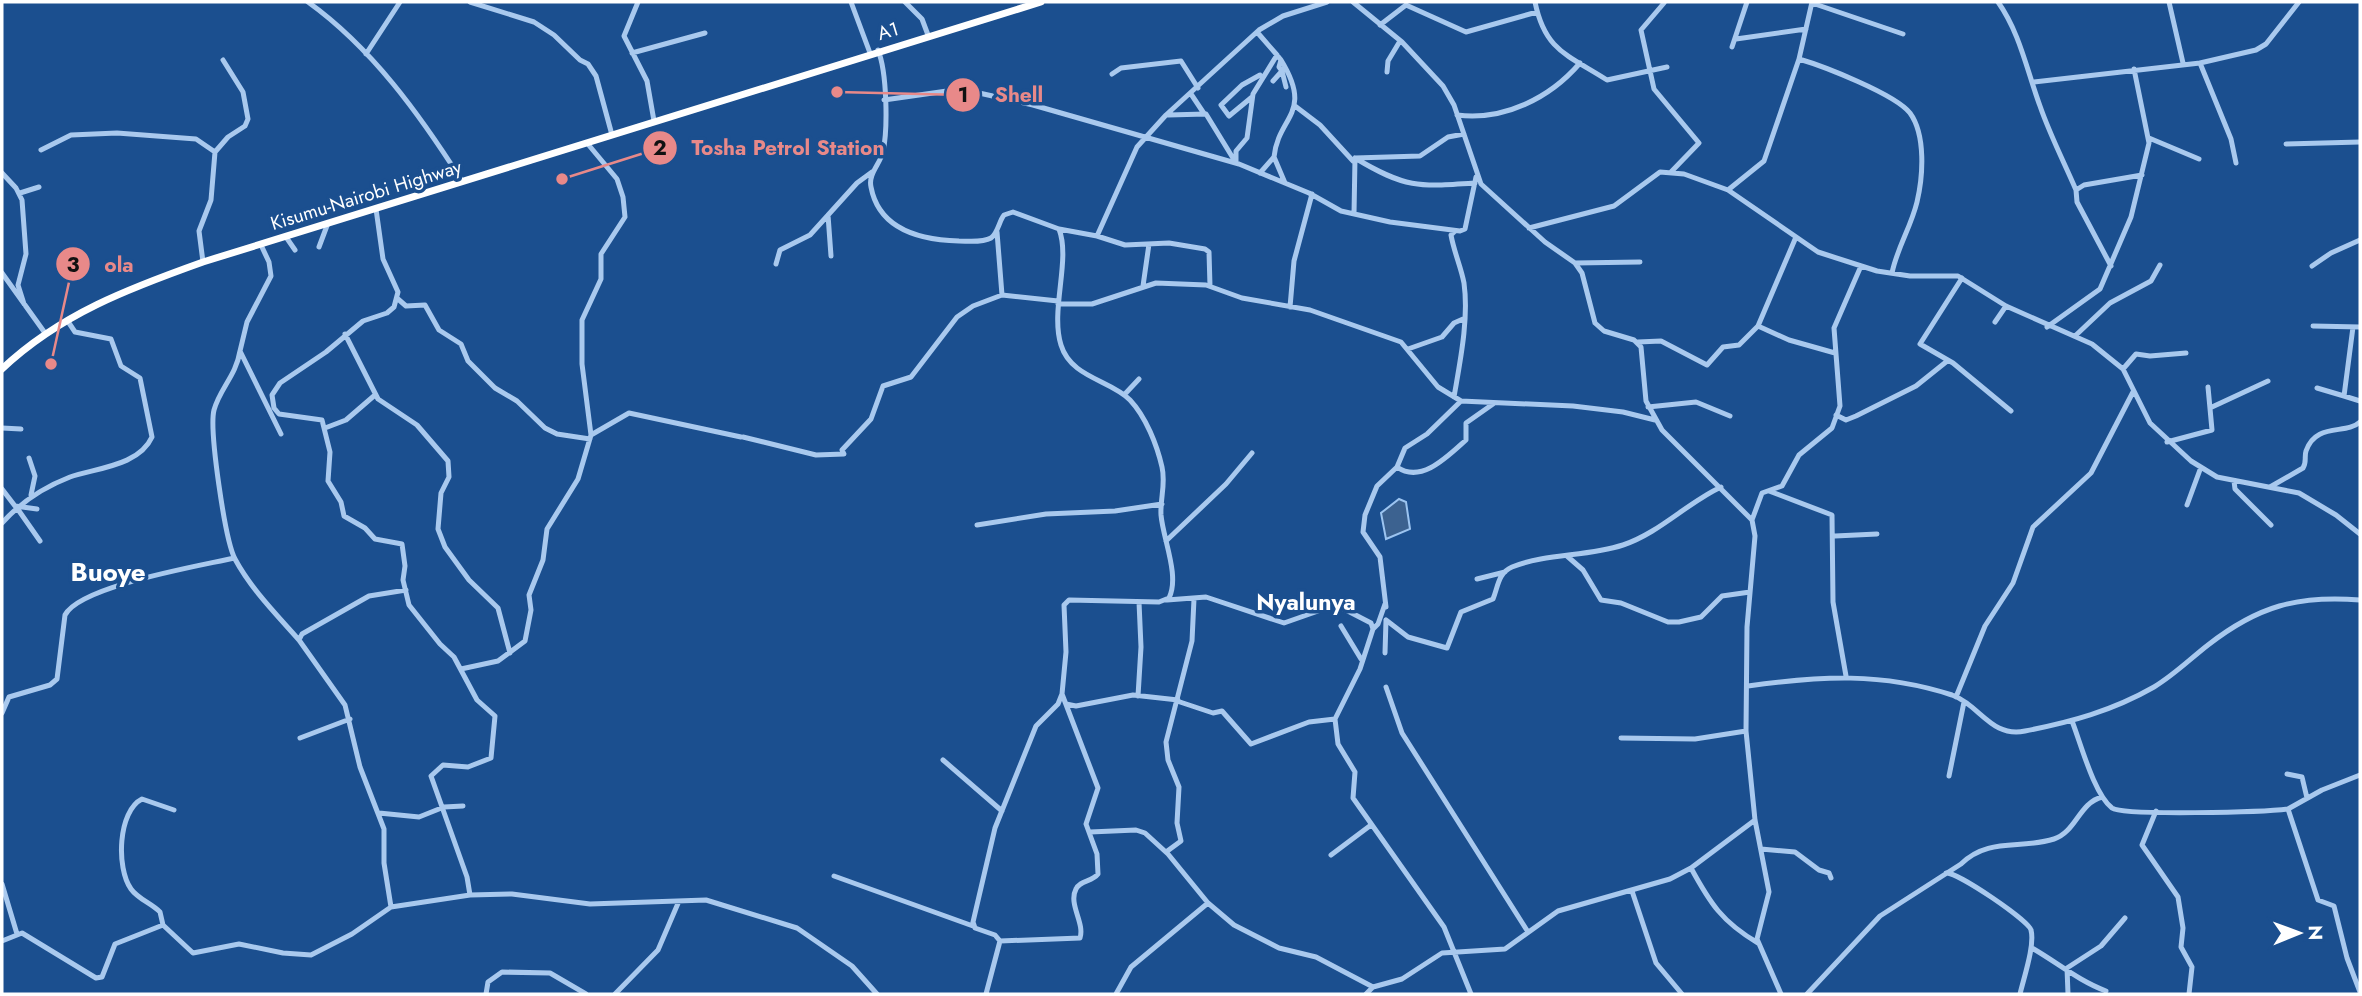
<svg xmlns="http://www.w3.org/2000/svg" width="2362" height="996" font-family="Jost,sans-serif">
	<rect width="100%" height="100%" fill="#1b4f8f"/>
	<!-- water -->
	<path fill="#3c6290" stroke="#9cc4f0" stroke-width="2" d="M1399,499L1406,502L1410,529L1386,539L1381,513Z"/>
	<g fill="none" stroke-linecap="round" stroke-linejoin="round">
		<!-- minor -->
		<path stroke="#a9c9ee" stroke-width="5" d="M308,2C372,48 420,115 462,181
			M470,2L534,22L554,35L580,60L588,64L596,76L612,135
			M638,2L624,36L647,81L654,121
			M851,2L870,53
			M905,2L922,19L928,35
			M1353,2L1402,42L1443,86L1454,105L1481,184L1545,242L1575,263L1582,273L1595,323L1604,331L1634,340L1641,347L1646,401L1662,430L1752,520L1755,536L1747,627L1746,731L1755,820L1769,892L1757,939L1781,994
			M1535,2C1545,51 1568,55 1607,80L1667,67
			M1812,2L1799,59C1823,66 1895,94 1910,113C1926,135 1923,177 1917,202C1911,227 1897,248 1892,273
			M1998,2C2020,33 2027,71 2040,106C2050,135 2064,162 2076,190L2077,202L2111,266
			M2169,2L2183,63
			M1664,3L1641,30L1654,89L1699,143L1671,172
			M1812,3L1903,34
			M1380,25L1406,5L1466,32L1537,12
			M1257,32L1277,55
			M1736,39L1806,29
			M1732,47L1747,2
			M878,50C887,72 888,128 883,152C880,164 868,174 871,187C879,230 921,240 959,241C968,241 982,243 991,238C998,233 999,221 1004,215L1013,212L1059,229C1071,260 1050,310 1061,345C1071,378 1111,380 1130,400C1146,417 1157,445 1162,467C1166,484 1160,498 1161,515C1163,539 1180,576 1169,598L1159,602L1069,600L1064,605L1066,652L1062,694L1058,704L1036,726L995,828L973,922L975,928L995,935L1000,941L986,994
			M632,53L705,33
			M366,54L400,2
			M2200,63L2256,50L2266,44L2299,2
			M1282,71L1286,87
			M1387,72L1388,61L1400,41
			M1112,74L1121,68L1181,61L1198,88
			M2034,82L2200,63L2231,139L2236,163
			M1191,94L1203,112
			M1252,97L1229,116L1221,105L1242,85L1260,75
			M884,100L961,89L1033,105L1239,164L1309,193L1341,211L1390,222L1460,231L1465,229L1476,177
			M1295,106L1320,125L1353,161
			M1168,115L1206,114L1236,163V151L1247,138L1253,94L1277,55L1281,60L1279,67L1282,71L1273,81
			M1457,115C1504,121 1550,98 1580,63
			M2149,138L2199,159
			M2286,144L2360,142
			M41,150L71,135L117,133L196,139L215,152
			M1274,157L1285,183
			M1355,158C1405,188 1418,187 1475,183
			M2,173L16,188L22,200L26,254L18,285L24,304
			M1260,173L1274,157C1278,116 1314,114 1281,60
			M1728,190L1764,161L1799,59
			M2076,190L2084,185L2142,175
			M20,193L39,187
			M376,209L383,259L398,292L394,307L387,313L363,321L326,352L280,383L272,395L274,408L279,414L322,420L330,452L328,481L341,502L344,516L365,528L375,539L402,544L405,566L403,580L409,605L440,644L454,657L477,700L495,716L491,758L468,767L443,765L431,776L467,877L470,895
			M1354,214L1355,158L1420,156L1448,137L1464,134
			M828,215L831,256
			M1529,228L1614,206L1660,172L1684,174L1728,190L1818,252L1877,271L1910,276H1958L2006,306L2092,344L2123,369L2150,423L2191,461L2217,477L2299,493L2336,515L2360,534
			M1059,229L1097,236L1137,147L1166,115L1259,30L1283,16L1327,2
			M997,232L1002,295
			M1097,236L1125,245L1169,243L1205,249L1209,252L1210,286
			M286,237L295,250
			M261,245L269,262L271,276L247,322L240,351L281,434
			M319,247L328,223
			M203,262L199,231L211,200L215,152L228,137L245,126L248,119L243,92L223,60
			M1575,263L1640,262
			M776,264L780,250L810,235L857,183L872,172
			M2312,266L2331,253L2360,240
			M2,273L45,333
			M1962,278L1920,344L1953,363L2011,411
			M1143,286L1149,244
			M398,299L406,306L425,305L439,330L461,344L468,361L495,388L517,401L545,428L557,434L590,439
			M1058,304H1092L1156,283L1206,285L1242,298L1310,310L1401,342L1438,387L1461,401L1573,406L1623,412L1655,420
			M1290,307L1294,261L1312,194
			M1995,322L2006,306
			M1758,326L1796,237
			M2313,326L2360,327
			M2047,327L2100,289L2131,217L2149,143L2134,69
			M345,334L378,399L417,425L448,461L449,477L441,493L438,529L445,547L469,580L498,608L510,653
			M2075,336L2110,303L2151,281L2160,265
			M1638,342L1661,341L1707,365L1723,347L1739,345L1758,326L1789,340L1835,353
			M1408,349L1442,337L1454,323L1463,319
			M240,351C236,376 220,388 214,410C209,430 225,540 235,559C251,589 277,615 299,640
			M2123,369L2136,354L2150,356L2186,353
			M2317,388L2344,396L2353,327
			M1124,395L1139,379
			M2344,396L2360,401
			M1454,397C1460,362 1469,319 1464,283C1461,267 1454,252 1451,235L1455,231
			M1648,407L1696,402L1730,416
			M2212,407L2268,381
			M1836,415L1846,420L1856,416L1916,386L1946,362
			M2,428L21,429
			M325,428L346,420L375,395
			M591,435L629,413L741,437
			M743,437L816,455L844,454L842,450L871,419L883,386L911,377L957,317L973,306L1002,295L1058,301
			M2167,442L2212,430L2208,387
			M29,458L35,476L31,495
			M1397,467C1421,484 1447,457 1466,440V423L1493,404
			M2234,481L2235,489L2271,525
			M2270,487L2303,468C2307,462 2304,457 2306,451C2316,422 2346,435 2360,422
			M2,489L15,506L37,509
			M1769,491L1832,515L1833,602L1846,676
			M2187,505L2201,467
			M17,508L40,541
			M1752,520L1762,493L1782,486L1799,455L1832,428L1840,406L1834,328L1861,266
			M2,523C21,502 44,487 70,477C96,468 139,466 152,437L140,378L121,366L111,339L75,332L67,320
			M977,525L1046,514L1115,511L1162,504
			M1835,536L1877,534
			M1166,541L1226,484L1252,453
			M1567,556L1583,570L1601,600L1621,603L1668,622H1679L1701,617L1722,596L1750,592
			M1477,579L1505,572
			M1167,600L1206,597L1284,623L1321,610L1340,607L1371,623L1373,629
			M1385,604L1378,624L1373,629L1360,669L1335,719L1338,744L1355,772L1353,798L1444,927L1471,994
			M1386,607L1380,557L1363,532L1365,515L1377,486L1397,467L1405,448L1427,434L1461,401
			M1386,620L1408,637L1447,648L1461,612L1493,599C1498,587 1498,573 1512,567C1547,553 1586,557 1623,545C1659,533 1687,503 1721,487
			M1341,626L1361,659
			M1385,653L1386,620
			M461,669L498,661L525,641L531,610L529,595L543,560L547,529L578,479L591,435L582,364V320L601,279V254L625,217L623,197L617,179L587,143
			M1748,686C1821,676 1881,672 1952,695C1980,705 1991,738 2025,731C2071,722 2112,711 2154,687C2174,675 2190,659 2208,645C2258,606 2298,595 2360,600
			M1386,687L1402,733L1528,932
			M1138,696L1141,647L1139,602
			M1956,697L1985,626L2013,583L2033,527L2091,473L2133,392
			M1177,701L1213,713L1222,711L1251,744L1309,722L1335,719
			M1066,704L1076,706L1133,695L1178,700
			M2,713L9,697L50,685L57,679L65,615C80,586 199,566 234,558
			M2072,721C2081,744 2094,794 2112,808C2123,816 2265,812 2288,809
			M300,738L350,719
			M1621,738L1695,739L1746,731
			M943,760L1002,811
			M2287,774L2302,777L2307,798
			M2360,775L2322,790L2288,809L2318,900L2334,906L2347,958L2360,992
			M1949,776L1964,702
			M2156,811L2142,845L2178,897L2183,928L2181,947L2192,967L2189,994
			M379,813L419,817L444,807L463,806
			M1090,832L1136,830L1145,833L1168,854L1208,903L1234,925L1279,948L1316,957L1373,987
			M1761,849L1795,852L1819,870L1829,873L1831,878
			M1166,852L1181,841L1177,823L1179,787L1168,760L1166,742L1192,641L1194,599
			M1331,855L1371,825
			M1691,868C1710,903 1722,922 1758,943
			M1946,873C1958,872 2029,921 2031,930C2035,945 2024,977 2020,994
			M834,876L973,926
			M2,884L17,934
			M1632,891L1656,963L1682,994
			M391,907L384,863V829L360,767L345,705L299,640L302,634L369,596L406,590
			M163,925L160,912C151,903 138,899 131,889C116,868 118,811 142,799L174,810
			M2,941L22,933L96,978L102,977L115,944L163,925L193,953L239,944L283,953L311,955L352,934L391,907L470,895L512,894L590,904L706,900L797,928L852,966L877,994
			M1000,941L1080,938C1085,923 1068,904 1076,889C1080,880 1092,882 1098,874L1097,854L1086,824L1098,788L1062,694
			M2032,948C2058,963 2079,981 2106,991
			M486,994L488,982L502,972L550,973L586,994
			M615,994L658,950L679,901
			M1116,994L1131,967L1208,903
			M1366,994L1373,987L1402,979L1442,953L1505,949L1558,911L1670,879L1691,868L1755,820
			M1807,994L1880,916L1961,864C1989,837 2020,850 2054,839C2076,832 2079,803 2102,797
			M2068,994L2067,968L2101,946L2125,918"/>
		<!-- highway -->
		<path stroke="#fff" stroke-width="7" d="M2,369C60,314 130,288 203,262L1041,2"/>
	</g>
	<g text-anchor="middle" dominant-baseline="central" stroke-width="7" stroke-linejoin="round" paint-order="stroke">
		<!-- street labels -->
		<g font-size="19" fill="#fff" stroke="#1b4f8f">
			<text transform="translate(888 31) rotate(-17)">A1</text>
			<text transform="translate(366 195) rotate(-17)">Kisumu-Nairobi Highway</text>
		</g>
		<!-- quarter labels -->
		<g font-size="23" font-weight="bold" fill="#fff" stroke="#1b4f8f">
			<text x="1306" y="602">Nyalunya</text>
		</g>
		<!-- district labels -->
		<g font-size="26" font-weight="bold" fill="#fff" stroke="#1b4f8f">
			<text x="108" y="572">Buoye</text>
		</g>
	</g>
	<!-- callouts -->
	<path fill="none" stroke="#e88989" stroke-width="2.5" d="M837 92L963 95M562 179L660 148M51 364L73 264"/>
	<g fill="#e88989" stroke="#1b4f8f" stroke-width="2.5">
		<circle cx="837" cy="92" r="7"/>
		<circle cx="562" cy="179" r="7"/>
		<circle cx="51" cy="364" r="7"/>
		<circle cx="963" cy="95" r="18"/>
		<circle cx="660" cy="148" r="18"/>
		<circle cx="73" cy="264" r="18"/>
	</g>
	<g font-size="21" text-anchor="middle" font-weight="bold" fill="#111">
		<text x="963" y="102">1</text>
		<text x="660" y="155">2</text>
		<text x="73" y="272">3</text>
	</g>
	<g font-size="21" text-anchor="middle" font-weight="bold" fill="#e88989" stroke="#1b4f8f" stroke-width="7" stroke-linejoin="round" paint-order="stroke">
		<text x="1019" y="102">Shell</text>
		<text x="788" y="155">Tosha Petrol Station</text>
		<text x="119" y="272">ola</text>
	</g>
	<!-- border -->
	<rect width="2362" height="996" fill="none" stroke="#ffffff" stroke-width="7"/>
	<!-- north arrow -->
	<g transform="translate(2299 933) rotate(89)" stroke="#1b4f8f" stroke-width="5" paint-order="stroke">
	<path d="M0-5L12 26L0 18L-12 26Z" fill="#ffffff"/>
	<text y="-10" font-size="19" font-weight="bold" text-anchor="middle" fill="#ffffff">N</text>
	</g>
</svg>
